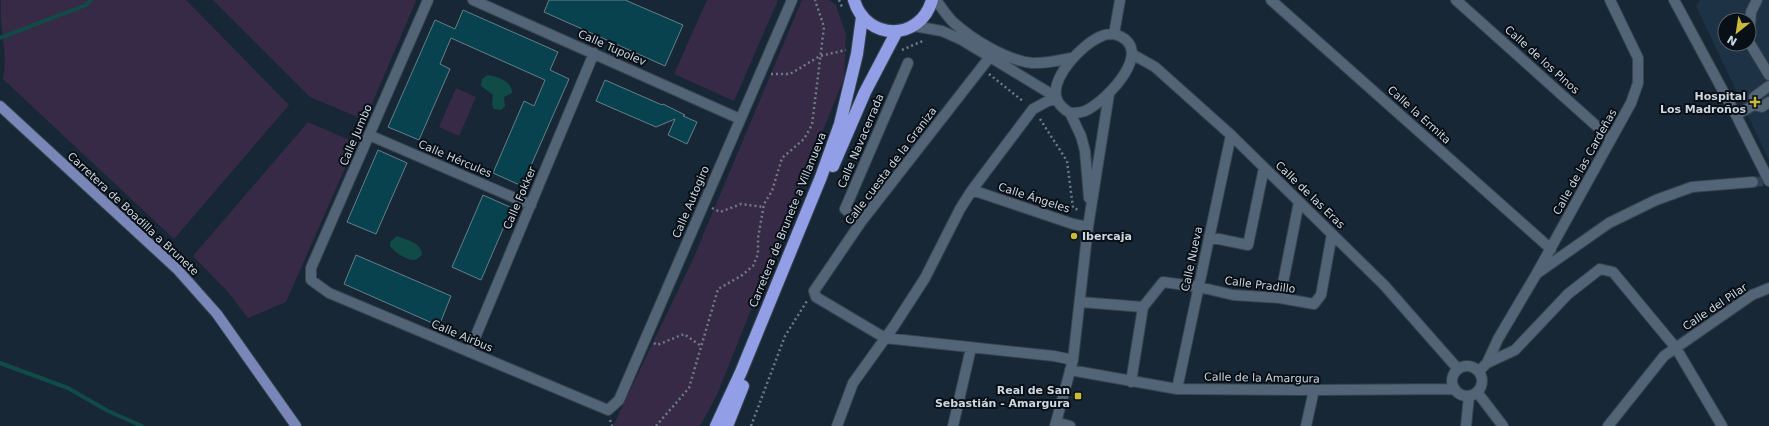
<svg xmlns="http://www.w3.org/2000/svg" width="1769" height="426" font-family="'DejaVu Sans',sans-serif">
	<rect width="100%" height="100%" fill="#172736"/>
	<!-- built -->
	<path fill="#1d3245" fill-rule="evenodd" d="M1700,0H1769V160L1696,6ZM1725,20H1749V44H1725Z"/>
	<!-- green -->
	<path fill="#372a46" d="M1,0H186L289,105L174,239L3,79C5,69 5,58 4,47C2,32 0,15 1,0Z
		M213,0H415L416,1L365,120L310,97Z
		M707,0H778L734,101L674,74Z
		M802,0H829L836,5L846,35L844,78L716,397L700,426H613L693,259Z
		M456,88L476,97L459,136L439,127Z
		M308,122L356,143L286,302L248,318L228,292L193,256Z"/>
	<!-- water -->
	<path fill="#104b48" d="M488,75C497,76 513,82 512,93L504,97L505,106L501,110L494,109L492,105L493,95L481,86L482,79Z
		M397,236C407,240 422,243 422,255C420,256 419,258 417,259C410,263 394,252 390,246V242Z"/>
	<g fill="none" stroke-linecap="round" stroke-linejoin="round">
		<!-- stream -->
		<path stroke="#104b48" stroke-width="4" d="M0,38L86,5L91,0
			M0,363L68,388L108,411L142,426"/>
	</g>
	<!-- building -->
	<path fill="#09424f" stroke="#638089" d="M549,0H625L683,25L665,66L544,12Z
		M463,10L558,52L550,70L569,79L522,186L493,173L524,101L534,106L545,80L451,38L440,64L450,69L419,140L388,127L435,20L455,29Z
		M605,80L662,105L663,104L685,115L683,116L697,122L687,144L668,135L675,119L656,127L596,101Z
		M378,150L407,163L376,234L347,222Z
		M483,195L512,208L481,280L452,267Z
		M356,255L451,296L439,326L344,284Z"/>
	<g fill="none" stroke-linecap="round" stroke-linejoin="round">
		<!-- minor-tunnel -->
		<path stroke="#324150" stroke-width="10" stroke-dasharray="10 5" stroke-linecap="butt" d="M1753,182L1769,181"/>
		<!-- minor casing -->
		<g stroke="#374350" stroke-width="12">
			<path id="minor" d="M428,0L311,268V280L329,293L608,410L619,400L792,0
				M473,0L740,119
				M936,0C941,7 947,16 953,22C973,40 1006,60 1032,63C1046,64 1059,60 1072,58
				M1271,0L1551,249
				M1456,0L1611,139
				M1674,0L1736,115L1769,181
				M1757,0L1751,12L1749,42L1769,75
				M914,26L942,31L962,40L1056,97
				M1114,34C1159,47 1107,101 1085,111C1080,113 1075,113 1070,113C1065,110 1060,106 1057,100C1049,78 1083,43 1102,36C1105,34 1110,34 1114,34Z
				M1114,34L1120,0
				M1132,54L1155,67L1231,135L1384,285L1458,369
				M989,58L861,222L814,291L816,297L885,338L1054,356L1073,360
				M1754,105V97L1769,86
				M1070,113L1081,136L1085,151L1089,198
				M1736,115L1754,105L1762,107L1769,102
				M369,135L531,205
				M972,190L1073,224L1088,227
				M861,222L845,209L908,63
				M1209,237L1248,245L1264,168
				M1539,272L1609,223L1656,200L1692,187L1753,182
				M1280,298L1299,202
				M1080,302L1143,307
				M469,352L594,53
				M1487,363L1498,339L1537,273L1631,103L1638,83V58L1610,0
				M1452 381a15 15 0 1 1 30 0a15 15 0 1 1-30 0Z
				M1070,370L1177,389L1314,390L1455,389
				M1479,371L1487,363L1515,350L1568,294L1600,269L1613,272L1676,348L1722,426
				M1131,382L1143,307L1163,282L1199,287L1233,295L1280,298L1314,304L1321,295L1332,234
				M1177,389L1231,135
				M1477,392L1503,426
				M1056,422L1070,426
				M837,426L853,383L894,326L925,278L960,209L972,190L1033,109L1048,101L1057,99
				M953,426L971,348
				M1055,426L1073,360L1088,227L1109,94
				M1306,426L1314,390
				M1466,426L1469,396
				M1608,426L1664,356L1752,295L1769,288"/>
		</g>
		<!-- major casing -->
		<g stroke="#374350" stroke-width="12">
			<path id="major" d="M0,106L177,269L217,314L296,426"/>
		</g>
		<!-- highway casing -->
		<g stroke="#374350" stroke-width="14">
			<path id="highway" d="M854,0C866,41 920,42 932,0
				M833,166L865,92L897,31
				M716,426L741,372L821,177L840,124L857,54L862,17
				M727,426L743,386"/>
		</g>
		<!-- path -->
		<path stroke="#6d7b88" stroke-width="2.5" stroke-dasharray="2 3" stroke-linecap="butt" d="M839,0L842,7
			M902,50L925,40
			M771,74H790L820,56L846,50
			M989,74L1024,102
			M1040,119L1067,161L1073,208L1079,210
			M712,208L720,212L741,204L763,207
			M654,343L657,345L684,334L701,346
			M610,420L612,426
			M656,426L689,388L718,289L741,276L753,266L758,254V238L764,204L772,191L782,158L804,139L812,125L824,27L815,0
			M751,426L785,336L807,301"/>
		<!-- minor -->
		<use href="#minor" stroke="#526475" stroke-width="10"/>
		<!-- major -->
		<use href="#major" stroke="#7887b8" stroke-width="10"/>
		<!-- highway -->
		<use href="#highway" stroke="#929ee5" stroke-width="12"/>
	</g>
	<!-- markers -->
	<g fill="#caba39" stroke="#080f16" stroke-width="1.5">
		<path d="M1753 96h4v4h4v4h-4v4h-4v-4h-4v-4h4z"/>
		<circle cx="1074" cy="236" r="4"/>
		<rect x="1074" y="392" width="8" height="8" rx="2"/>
	</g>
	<g text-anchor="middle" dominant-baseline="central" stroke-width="4" stroke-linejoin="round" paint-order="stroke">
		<!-- street labels -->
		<g font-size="11" fill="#ccd7e1" stroke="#080f16">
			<text transform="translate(612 48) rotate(24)">Calle Tupolev</text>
			<text transform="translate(1542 60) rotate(42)">Calle de los Pinos</text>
			<text transform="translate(1419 115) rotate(42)">Calle la Ermita</text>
			<text transform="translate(356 135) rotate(-67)">Calle Jumbo</text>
			<text transform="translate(861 141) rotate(-67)">Calle Navacerrada</text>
			<text transform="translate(455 159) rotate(23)">Calle Hércules</text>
			<text transform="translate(1585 162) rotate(-61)">Calle de las Cardeñas</text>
			<text transform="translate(891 166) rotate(-53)">Calle cuesta de la Graniza</text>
			<text transform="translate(1310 195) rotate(44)">Calle de las Eras</text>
			<text transform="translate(520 198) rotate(-67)">Calle Fokker</text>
			<text transform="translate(1034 198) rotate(18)">Calle Ángeles</text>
			<text transform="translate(691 202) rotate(-67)">Calle Autogiro</text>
			<text transform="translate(133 214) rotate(43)">Carretera de Boadilla a Brunete</text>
			<text transform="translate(788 220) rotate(-68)">Carretera de Brunete a Villanueva</text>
			<text transform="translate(1192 259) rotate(-78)">Calle Nueva</text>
			<text transform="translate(1260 285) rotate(7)">Calle Pradillo</text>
			<text transform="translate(1715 307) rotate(-34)">Calle del Pilar</text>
			<text transform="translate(462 336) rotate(23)">Calle Airbus</text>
			<text transform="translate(1262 378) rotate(1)">Calle de la Amargura</text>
		</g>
		<!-- poi labels -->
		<g font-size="11" font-weight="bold" fill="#ccd7e1" stroke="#080f16" text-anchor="end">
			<text x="1746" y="96">Hospital<tspan x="1746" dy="13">Los Madroños</tspan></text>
			<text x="1082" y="236" text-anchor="start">Ibercaja</text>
			<text x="1070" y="390">Real de San<tspan x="1070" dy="13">Sebastián - Amargura</tspan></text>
		</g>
	</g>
	<!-- north arrow -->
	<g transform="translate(1737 32) rotate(210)"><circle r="19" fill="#080f16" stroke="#565f67"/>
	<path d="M0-3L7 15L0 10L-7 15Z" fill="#caba39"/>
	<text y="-6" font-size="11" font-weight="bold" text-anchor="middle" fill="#ccd7e1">N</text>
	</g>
</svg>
